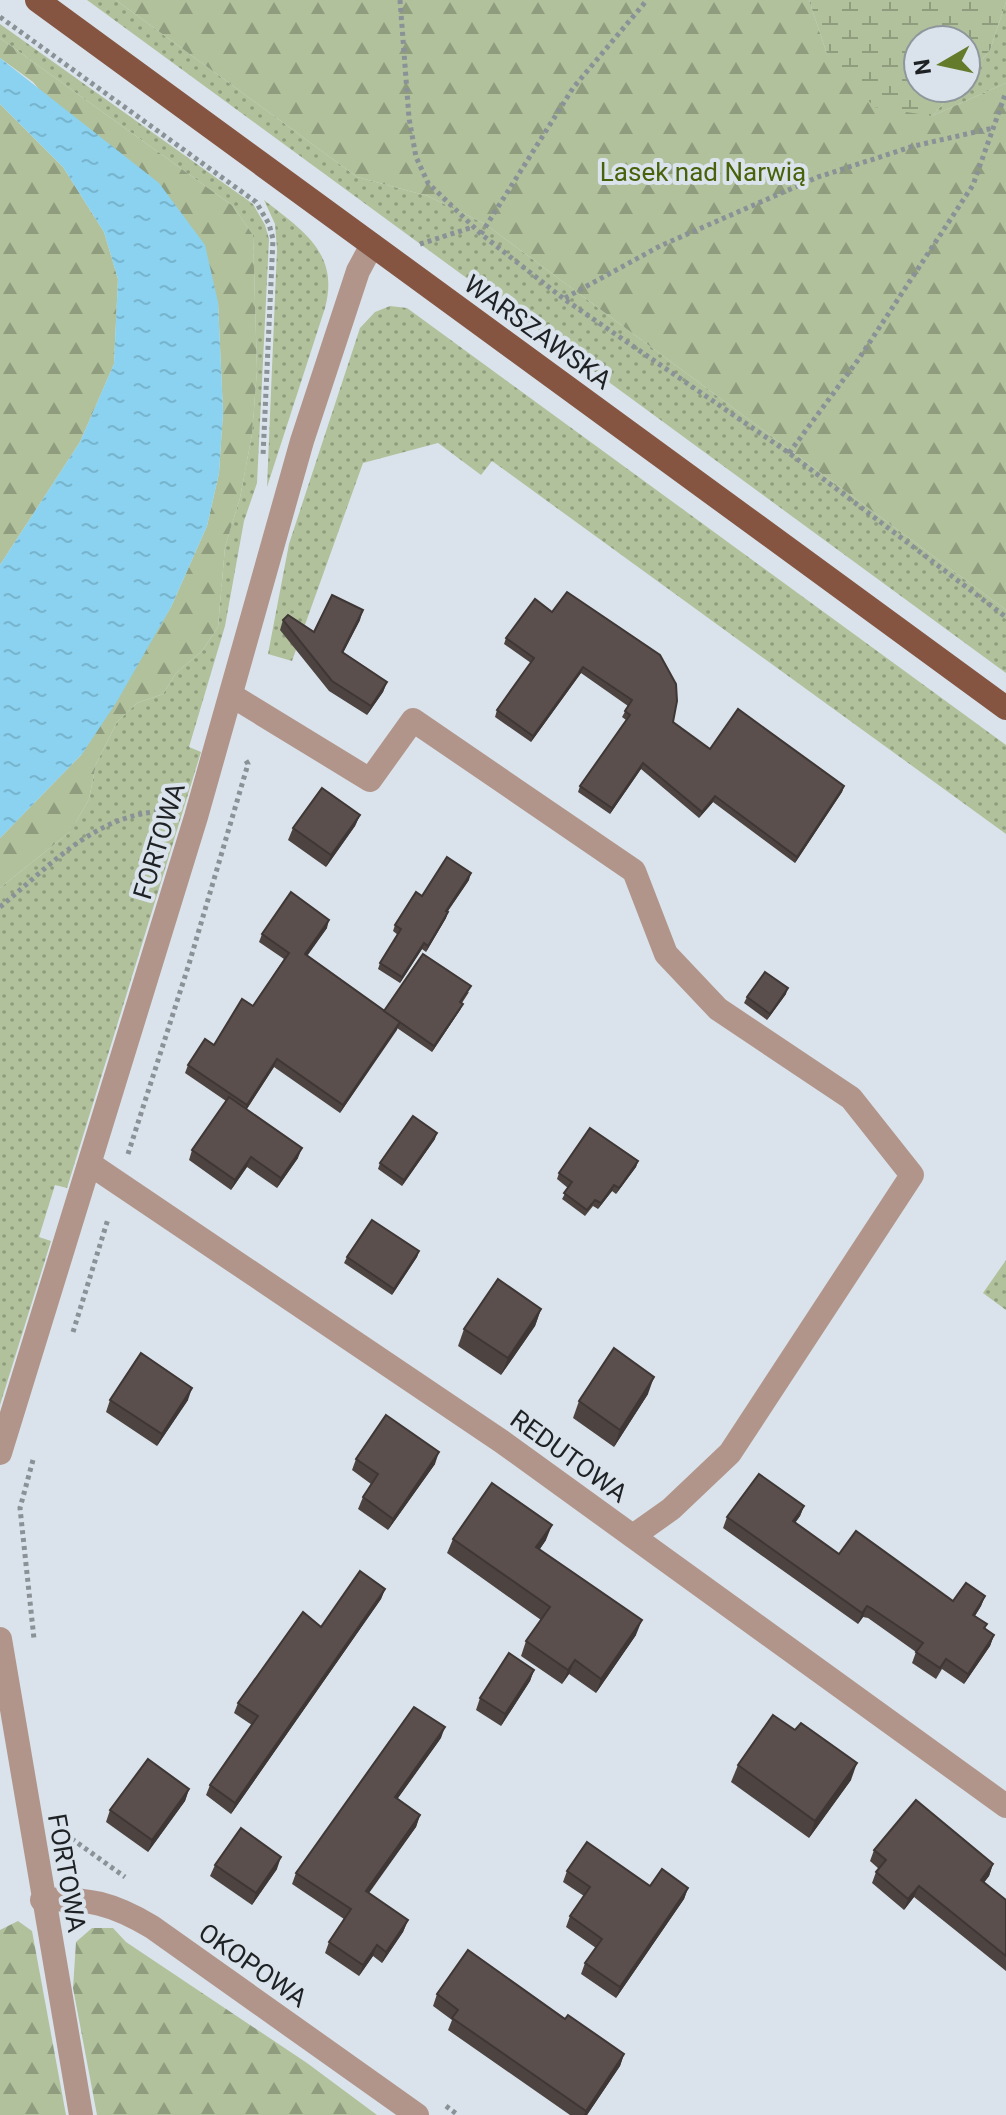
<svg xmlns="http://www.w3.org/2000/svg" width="1006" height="2115" font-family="Roboto,sans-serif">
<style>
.grass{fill:url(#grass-dots)}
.forest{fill:url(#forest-firs)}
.wetland{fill:url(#wetland-marsh)}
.water{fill:url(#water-ripples)}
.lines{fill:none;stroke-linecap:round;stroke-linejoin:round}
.path{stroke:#8a9197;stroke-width:5;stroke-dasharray:4 4;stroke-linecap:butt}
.minor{stroke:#b1958a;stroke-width:24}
.major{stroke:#855542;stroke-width:24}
.wall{fill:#4d4441}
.shaded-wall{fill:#3f3735}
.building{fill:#5a4f4c;stroke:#3f3735;stroke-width:2}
.labels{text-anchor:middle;stroke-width:8;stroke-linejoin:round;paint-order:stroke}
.park-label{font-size:26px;fill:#47620a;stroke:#dae3eb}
.street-label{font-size:26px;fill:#1f2225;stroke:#dae3eb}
</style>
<defs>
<pattern id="grass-dots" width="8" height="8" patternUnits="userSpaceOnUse" patternTransform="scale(2)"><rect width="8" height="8" fill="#b1c19b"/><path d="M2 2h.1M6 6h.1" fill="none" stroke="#8f9c7e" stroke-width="1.8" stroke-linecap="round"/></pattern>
<pattern id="forest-firs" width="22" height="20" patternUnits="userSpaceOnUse" patternTransform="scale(2)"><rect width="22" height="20" fill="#b1c19b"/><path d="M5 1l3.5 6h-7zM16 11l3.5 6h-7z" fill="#8f9c7e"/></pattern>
<pattern id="wetland-marsh" width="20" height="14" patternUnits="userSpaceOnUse" patternTransform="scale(2)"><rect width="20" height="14" fill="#b1c19b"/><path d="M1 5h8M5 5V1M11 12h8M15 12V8" fill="none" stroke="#8f9c7e"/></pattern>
<pattern id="water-ripples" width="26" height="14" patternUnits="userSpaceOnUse" patternTransform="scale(2)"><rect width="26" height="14" fill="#8ad2ef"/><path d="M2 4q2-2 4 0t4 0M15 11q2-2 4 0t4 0" fill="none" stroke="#77b4cd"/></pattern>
</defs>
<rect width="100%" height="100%" fill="#dae3eb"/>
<!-- grass -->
<g class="grass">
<polygon points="87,0 116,0 357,177 428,196 485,224 1006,610 1006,673"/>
<polygon points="1006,2 1006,83 932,116 957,88 966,88 966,78 990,50"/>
<polygon points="0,24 253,204 265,225 269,239 257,483 244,521 225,626 189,747 201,752 67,1188 55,1185 39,1237 51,1241 0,1405 0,888 71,831 89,799 96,764 117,722 137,703 163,694 176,673 202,651 218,627 225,547 240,498 252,434 257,370 253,235 233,206 0,38"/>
<path d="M264 200C302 230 340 253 325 308L267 487 277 249 275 224Z"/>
<polygon points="390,306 407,308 1006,745 1006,834 492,461 481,475 438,443 363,463 292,661 268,654 289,544 360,328 375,312"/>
<polygon points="1006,1260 1006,1310 983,1293"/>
</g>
<!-- forest -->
<g class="forest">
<polygon points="116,0 809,0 827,54 932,116 1006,83 1006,610 485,224 428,196 357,177"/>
<polygon points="0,38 233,206 253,235 257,370 252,434 240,498 225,547 218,627 202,651 176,673 163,694 137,703 117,722 96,764 89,799 71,831 0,888 0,838 82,754 171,607 207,526 219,473 223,412 218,302 33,82 0,58"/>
<polygon points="0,104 63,167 104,232 118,279 114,364 80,442 0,565"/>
<polygon points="18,1921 32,1931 66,2115 0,2115 0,1930"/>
<polygon points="92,1928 113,1928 126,1942 307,2063 377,2115 97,2115 73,1988 76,1942"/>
</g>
<!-- wetland -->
<polygon class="wetland" points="809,0 1006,0 1006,2 990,50 966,78 966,40 918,40 918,88 957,88 932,116 874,107 827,54"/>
<!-- water -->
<polygon class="water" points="0,58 159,183 205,245 218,302 223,412 219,473 207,526 171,607 116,703 82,754 0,838 0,565 80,442 114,364 118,279 104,232 63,167 0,104"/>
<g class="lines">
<!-- path -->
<g class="path">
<polyline points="400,0 409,118 416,157 428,183 481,234 564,299 789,453 1006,617"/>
<polyline points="0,17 256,202 269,224 273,239 263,456"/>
<polyline points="481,234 573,88 647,0"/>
<polyline points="420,244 473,227"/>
<polyline points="565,298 660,246 818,177 914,146 993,128"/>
<polyline points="789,453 858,360 973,185 1006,92"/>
<path d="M0 907C51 865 97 812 168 811"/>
<polyline points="128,1154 189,964 248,764 245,759"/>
<polyline points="73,1332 108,1219"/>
<polyline points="33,1460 20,1508 34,1639"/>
<polyline points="65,1834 125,1877"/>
<polyline points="446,2106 458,2115"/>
</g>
<!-- minor -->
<g class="minor">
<polyline points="231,695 370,780 413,720 634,871 666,954 718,1009 851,1098 912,1175 730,1453 671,1509 633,1536"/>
<polyline points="90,1164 501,1441 1006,1806"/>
<polyline points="0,1453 196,817 302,441 358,271 372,245"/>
<polyline points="0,1639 81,2115"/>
<path d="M42 1900C87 1897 114 1904 152 1927L417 2115"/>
</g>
<!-- major -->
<polyline class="major" points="37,0 1006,708"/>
</g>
<!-- wall -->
<g class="wall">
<polygon points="535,599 673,722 710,749 844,786 842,792 795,863 713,802 699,818 641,769 610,814 578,792 580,786 626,720 622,717 628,706 581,673 531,742 495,717 497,710 531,663 504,644 506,638"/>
<polygon points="283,620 314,632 360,620 343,652 387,682 383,692 367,715 329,691 280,630"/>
<polygon points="360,815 355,826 326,867 288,840 293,828"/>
<polygon points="469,880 447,912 446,918 426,952 422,949 400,983 378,969 380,963 398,935 393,931 395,925 422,896"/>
<polygon points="327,928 307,955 384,1011 469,992 462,1003 460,1010 432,1052 397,1028 340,1113 274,1067 247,1109 298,1158 277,1188 247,1167 231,1190 189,1160 192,1150 226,1101 185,1073 188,1065 214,1045 253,1006 284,959 259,942 262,934"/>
<polygon points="786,994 767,1020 744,1003 747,997"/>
<polygon points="435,1139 402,1186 378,1169 380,1163"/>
<polygon points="638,1161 636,1167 616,1194 612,1191 598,1209 593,1206 585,1216 562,1199 568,1188 557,1179 559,1173"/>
<polygon points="419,1251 417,1257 392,1295 344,1263 347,1257"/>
<polygon points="541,1309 535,1326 501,1375 458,1346 464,1329"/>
<polygon points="648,1394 614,1447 573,1418 579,1401"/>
<polygon points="110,1400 188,1400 157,1446 106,1412"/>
<polygon points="356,1459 435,1464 388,1530 358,1509 363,1497 371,1484 352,1470"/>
<polygon points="804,1506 800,1516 795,1523 839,1554 953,1601 985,1596 981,1606 975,1616 987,1624 985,1629 994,1635 990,1646 964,1684 942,1669 936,1679 912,1663 916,1652 868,1618 863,1617 858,1624 723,1528 727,1517"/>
<polygon points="453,1539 546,1540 540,1549 636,1635 596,1693 569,1674 562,1684 521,1656 526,1641 541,1620 447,1553"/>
<polygon points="385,1589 381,1599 231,1814 206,1795 210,1785 252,1725 234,1713 238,1703 321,1627"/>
<polygon points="534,1670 530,1681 501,1726 476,1710 480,1698"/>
<polygon points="441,1738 397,1799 420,1815 416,1827 368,1893 408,1920 403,1932 382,1963 373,1956 359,1976 325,1953 329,1942 344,1919 292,1884 296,1873"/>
<polygon points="738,1765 851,1780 809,1838 731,1782"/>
<polygon points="189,1789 185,1801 148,1852 106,1822 110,1810"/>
<polygon points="874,1850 993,1864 989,1876 984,1882 1006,1900 1006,1971 914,1897 904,1910 872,1883 876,1872 879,1869 870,1861"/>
<polygon points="215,1865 277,1869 252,1905 210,1876"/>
<polygon points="567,1871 650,1886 688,1888 684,1899 616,1998 581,1974 585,1963 596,1948 566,1927 570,1916 584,1896 563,1882"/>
<polygon points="437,1994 565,2019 624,2054 620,2066 587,2115 570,2115 448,2030 452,2020 433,2006"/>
</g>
<!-- shaded-wall -->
<g class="shaded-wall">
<polygon points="363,610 360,620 339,661 342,652"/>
<polygon points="583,667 581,673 531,742 533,736"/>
<polygon points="387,682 383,692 367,715 371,706"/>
<polygon points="643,763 641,769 610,814 612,808"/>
<polygon points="844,786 842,792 795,863 797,857"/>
<polygon points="715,796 713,802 699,818 702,812"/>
<polygon points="360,815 355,826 326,867 331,855"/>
<polygon points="471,873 469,880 444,917 446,911"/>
<polygon points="448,912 446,918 426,952 428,946"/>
<polygon points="329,920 327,928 303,962 305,954"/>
<polygon points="424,943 422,949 400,983 402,977"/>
<polygon points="788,988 786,994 767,1020 770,1014"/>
<polygon points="463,1004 460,1010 432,1052 434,1046"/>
<polygon points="400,1022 397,1030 340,1113 343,1105"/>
<polygon points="277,1059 274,1067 244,1113 247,1105"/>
<polygon points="437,1133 435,1139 402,1186 404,1180"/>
<polygon points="302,1148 298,1158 277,1188 281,1178"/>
<polygon points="251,1157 247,1167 231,1190 235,1180"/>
<polygon points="638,1161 636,1167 616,1194 619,1188"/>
<polygon points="614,1185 612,1191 598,1209 601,1203"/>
<polygon points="419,1251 417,1257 392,1295 394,1289"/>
<polygon points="541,1309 535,1326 501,1375 508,1358"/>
<polygon points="654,1377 648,1394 614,1447 620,1430"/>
<polygon points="192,1388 188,1400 157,1446 162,1434"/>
<polygon points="439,1452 435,1464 388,1530 393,1519"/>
<polygon points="804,1506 800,1516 789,1531 793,1521"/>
<polygon points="552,1525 546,1540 531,1561 536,1547"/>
<polygon points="385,1589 381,1599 231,1814 235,1803"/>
<polygon points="985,1596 981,1606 969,1625 973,1615"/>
<polygon points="867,1606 863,1617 858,1624 862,1613"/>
<polygon points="642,1620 636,1635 596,1693 601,1679"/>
<polygon points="994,1635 990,1646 964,1684 968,1674"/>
<polygon points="575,1660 569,1674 562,1684 568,1670"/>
<polygon points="534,1670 530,1681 501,1726 505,1714"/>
<polygon points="445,1727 441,1738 391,1808 395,1797"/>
<polygon points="857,1763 851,1780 809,1838 815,1821"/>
<polygon points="189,1789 185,1801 148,1852 152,1840"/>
<polygon points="420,1815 416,1827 362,1903 366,1891"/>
<polygon points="281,1857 277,1869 252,1905 256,1893"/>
<polygon points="993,1864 989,1876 977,1892 981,1880"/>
<polygon points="919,1886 914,1897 904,1910 908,1899"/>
<polygon points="688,1888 684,1899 616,1998 620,1987"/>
<polygon points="408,1920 403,1932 382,1963 386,1952"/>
<polygon points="377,1945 373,1956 359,1976 363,1965"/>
<polygon points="624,2054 620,2066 587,2115 584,2115 586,2111"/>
</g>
<!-- building -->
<g class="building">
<polygon points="567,592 660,655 676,684 677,701 673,722 710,749 738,709 844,786 797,857 715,796 702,812 643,763 612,808 580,786 630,715 625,711 632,700 583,667 533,736 497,710 534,658 506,638 535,599 552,612"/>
<polygon points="332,595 363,610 342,652 387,682 371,706 332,681 283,620 288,615 314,632"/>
<polygon points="322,788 360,815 331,855 293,828"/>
<polygon points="447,857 471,873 446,911 448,912 428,946 424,943 402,977 380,963 401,929 395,925 416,892 422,896"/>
<polygon points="291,892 329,920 305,954 400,1022 343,1105 277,1059 247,1105 188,1065 205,1039 214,1045 242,999 253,1006 289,953 262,934"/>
<polygon points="423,954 471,986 460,1002 463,1004 434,1046 384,1011"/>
<polygon points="765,972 788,988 770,1014 747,997"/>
<polygon points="229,1097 302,1148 281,1178 251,1157 235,1180 192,1150"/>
<polygon points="413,1116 437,1133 404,1180 380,1163"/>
<polygon points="590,1128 638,1161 619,1188 614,1185 601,1203 595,1200 587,1210 564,1193 572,1182 559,1173"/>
<polygon points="372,1220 419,1251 394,1289 347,1257"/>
<polygon points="498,1279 541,1309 508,1358 464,1329"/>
<polygon points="614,1348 654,1377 620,1430 579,1401"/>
<polygon points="141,1353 192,1388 162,1434 110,1400"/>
<polygon points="386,1415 439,1452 393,1519 363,1497 378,1474 356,1459"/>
<polygon points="759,1474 804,1506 793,1521 839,1554 856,1531 953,1601 966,1583 985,1596 973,1615 987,1624 984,1628 994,1635 968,1674 946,1659 940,1668 916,1652 923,1643 871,1608 867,1606 862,1613 727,1517"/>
<polygon points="492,1483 552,1525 536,1547 642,1620 601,1679 575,1660 568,1670 526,1641 550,1607 453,1539"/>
<polygon points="360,1571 385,1589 235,1803 210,1785 258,1716 238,1703 303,1612 321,1627"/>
<polygon points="509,1653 534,1670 505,1714 480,1698"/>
<polygon points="414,1707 445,1727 395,1797 420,1815 366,1891 408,1920 386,1952 377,1945 363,1965 329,1942 351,1909 296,1873"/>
<polygon points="773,1715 795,1730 801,1723 857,1763 815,1821 738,1765"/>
<polygon points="148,1759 189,1789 152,1840 110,1810"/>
<polygon points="916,1800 993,1864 981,1880 1006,1900 1006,1956 919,1886 908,1899 876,1872 886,1860 874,1850"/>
<polygon points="241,1828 281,1857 256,1893 215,1865"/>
<polygon points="587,1842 650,1886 662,1869 688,1888 620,1987 585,1963 602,1939 570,1916 590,1887 567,1871"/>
<polygon points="468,1950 565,2019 568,2015 624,2054 586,2111 452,2018 458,2010 437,1994"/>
</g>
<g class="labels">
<!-- park labels -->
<g class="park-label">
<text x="703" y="181">Lasek nad Narwią</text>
</g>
<!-- street labels -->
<g class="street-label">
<text transform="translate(538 332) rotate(36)" y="9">WARSZAWSKA</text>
<text transform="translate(159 841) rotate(-73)" y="9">FORTOWA</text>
<text transform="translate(569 1456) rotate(36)" y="9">REDUTOWA</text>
<text transform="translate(67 1873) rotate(80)" y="9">FORTOWA</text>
<text transform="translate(253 1965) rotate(35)" y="9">OKOPOWA</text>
</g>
</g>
<!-- north arrow -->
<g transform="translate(942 64) rotate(261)"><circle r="38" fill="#dae3eb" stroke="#8f969c" stroke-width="2"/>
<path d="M0-6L14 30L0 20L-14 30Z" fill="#657b2c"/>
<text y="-12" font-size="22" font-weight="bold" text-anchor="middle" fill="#1f2225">N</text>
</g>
</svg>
